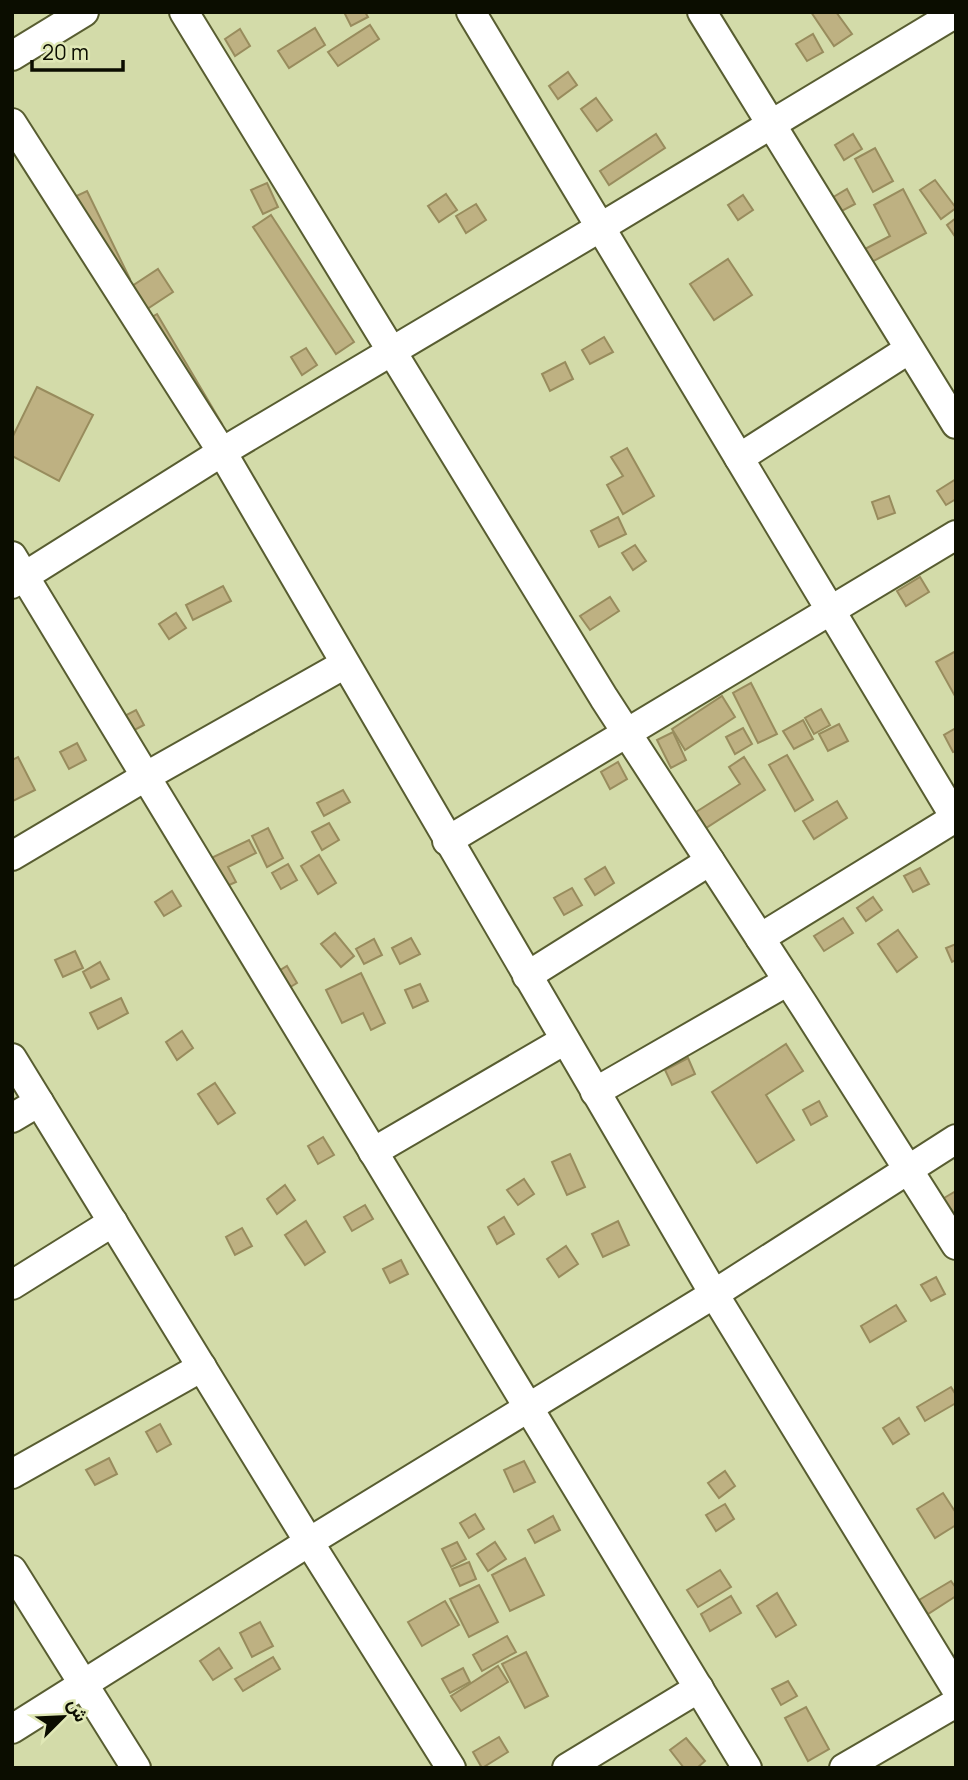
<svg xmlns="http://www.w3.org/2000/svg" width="968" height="1780" font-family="Manrope,Vazirmatn,sans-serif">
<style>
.building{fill:#beb182;stroke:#988c5d;stroke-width:2}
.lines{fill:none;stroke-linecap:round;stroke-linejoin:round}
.street-casing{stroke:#585d31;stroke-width:32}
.street{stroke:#fff;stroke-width:28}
</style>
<rect width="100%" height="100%" fill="#d3dba9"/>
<!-- building -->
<g class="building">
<polygon points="344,12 365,12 368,17 351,26"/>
<polygon points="811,12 836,12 852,34 834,46"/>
<polygon points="370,25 379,39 338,66 328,52"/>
<polygon points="315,28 325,45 289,68 278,51"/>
<polygon points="240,29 250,46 235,56 225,39"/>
<polygon points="813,34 823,52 807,61 796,44"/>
<polygon points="568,72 577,85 558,99 549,86"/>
<polygon points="596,98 612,120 597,131 581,109"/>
<polygon points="656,134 665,148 609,185 600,171"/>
<polygon points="853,134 862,149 844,160 835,145"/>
<polygon points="875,148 893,181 873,192 855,159"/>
<polygon points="935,180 956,208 941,219 920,190"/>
<polygon points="267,183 278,207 263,214 251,190"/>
<polygon points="847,189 855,204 838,213 830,199"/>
<polygon points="903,189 926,233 870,263 863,250 890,236 874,205"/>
<polygon points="87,191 130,279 111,288 68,200"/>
<polygon points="446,194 457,210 439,222 428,206"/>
<polygon points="743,195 753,210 738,220 728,205"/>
<polygon points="476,204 486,220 466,233 456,216"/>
<polygon points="271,215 354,342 336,354 253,227"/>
<polygon points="956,218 956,238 947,225"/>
<polygon points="728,259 752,295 714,320 690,284"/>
<polygon points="158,269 173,292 138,315 123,292"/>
<polygon points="157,314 222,424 205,434 140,324"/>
<polygon points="604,337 613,352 590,364 582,350"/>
<polygon points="306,348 317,365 302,375 291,357"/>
<polygon points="565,362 573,379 550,391 542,374"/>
<polygon points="37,387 93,415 59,481 12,456 12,438"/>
<polygon points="627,448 654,496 623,514 607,485 623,476 611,457"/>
<polygon points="956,479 956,499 946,505 937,491"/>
<polygon points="889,496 895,513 878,519 872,502"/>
<polygon points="618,517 626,534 599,547 591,531"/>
<polygon points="635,545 646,561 633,570 622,553"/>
<polygon points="920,577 929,592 906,606 897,591"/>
<polygon points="223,586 231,601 193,620 186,605"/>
<polygon points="610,597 619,611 590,630 580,616"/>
<polygon points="176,613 186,628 169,639 159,624"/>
<polygon points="956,651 956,698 936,662"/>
<polygon points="751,683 777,734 758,743 733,693"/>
<polygon points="722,696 735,717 685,750 672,729"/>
<polygon points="821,709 830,725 814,734 805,718"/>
<polygon points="136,710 144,725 121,737 113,722"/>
<polygon points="803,720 813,739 794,749 783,731"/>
<polygon points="839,724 848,741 828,751 819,734"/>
<polygon points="743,728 752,744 735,754 726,737"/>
<polygon points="956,728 956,751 953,752 944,735"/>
<polygon points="673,732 686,760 671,768 657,740"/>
<polygon points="77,743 86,760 69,769 60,752"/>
<polygon points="787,755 813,800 795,811 769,765"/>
<polygon points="18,757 35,790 13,801 12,760"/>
<polygon points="744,757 765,790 706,828 696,812 740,784 729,767"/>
<polygon points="618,762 627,779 610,789 601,772"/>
<polygon points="343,790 350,802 324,816 317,803"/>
<polygon points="837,801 847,818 814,839 803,821"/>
<polygon points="329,823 339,840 322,850 312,832"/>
<polygon points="268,828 283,858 267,867 252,836"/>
<polygon points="249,840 256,853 228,867 236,882 218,890 205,861"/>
<polygon points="319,855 336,883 318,894 301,866"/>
<polygon points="288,864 297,880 281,889 272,873"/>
<polygon points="605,867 614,883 595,895 585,879"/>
<polygon points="920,868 929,884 913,892 904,876"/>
<polygon points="572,888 582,905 564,915 554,898"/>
<polygon points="172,891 181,906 164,916 155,902"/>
<polygon points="873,897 882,910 866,921 857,908"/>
<polygon points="843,918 853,933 824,951 814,936"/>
<polygon points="898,930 917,957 897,972 878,944"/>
<polygon points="335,933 354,956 341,967 321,944"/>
<polygon points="411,938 420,954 400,964 392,948"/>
<polygon points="374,939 382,955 364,964 356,949"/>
<polygon points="956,944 956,960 952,962 946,948"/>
<polygon points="75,951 83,968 63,977 55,960"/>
<polygon points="100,962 109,979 91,988 83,972"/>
<polygon points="287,966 297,983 282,992 272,975"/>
<polygon points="361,973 385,1023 371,1030 363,1013 342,1023 326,990"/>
<polygon points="420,984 428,1001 413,1008 405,990"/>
<polygon points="121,998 128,1013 98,1029 90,1013"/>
<polygon points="182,1031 193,1048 177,1060 166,1042"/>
<polygon points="786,1044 803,1071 766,1095 794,1140 757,1163 712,1092"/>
<polygon points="688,1058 695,1074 672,1085 665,1070"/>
<polygon points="215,1083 235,1113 218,1124 198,1094"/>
<polygon points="819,1101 827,1116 811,1125 803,1110"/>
<polygon points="323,1137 334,1155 318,1164 308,1146"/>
<polygon points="570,1154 585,1187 567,1195 552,1162"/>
<polygon points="524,1179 534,1194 518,1205 507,1190"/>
<polygon points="285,1185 295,1200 277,1214 267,1199"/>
<polygon points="956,1191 956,1215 950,1218 939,1201"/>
<polygon points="365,1205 373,1219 352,1231 344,1217"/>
<polygon points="504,1217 514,1234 497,1244 488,1227"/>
<polygon points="306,1221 325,1252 305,1265 285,1235"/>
<polygon points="618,1221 629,1245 603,1257 592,1234"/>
<polygon points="242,1228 252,1246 235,1255 226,1237"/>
<polygon points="566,1246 578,1264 559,1277 547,1259"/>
<polygon points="401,1260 408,1274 390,1283 383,1269"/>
<polygon points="936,1277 945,1294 931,1301 921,1285"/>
<polygon points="896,1305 906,1321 870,1342 861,1326"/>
<polygon points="951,1387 956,1395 956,1403 925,1421 917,1407"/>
<polygon points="899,1418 909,1434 893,1444 883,1428"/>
<polygon points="160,1424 171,1444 157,1452 146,1432"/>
<polygon points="109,1458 117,1474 95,1485 86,1470"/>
<polygon points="524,1461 535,1482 514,1492 504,1470"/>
<polygon points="725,1471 735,1486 719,1498 708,1483"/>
<polygon points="943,1493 956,1513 956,1525 935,1538 917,1509"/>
<polygon points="725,1504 734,1519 716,1531 706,1515"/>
<polygon points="475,1514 484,1529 469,1538 460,1523"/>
<polygon points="553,1516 560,1530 535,1543 528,1530"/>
<polygon points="457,1542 466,1559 451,1567 442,1549"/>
<polygon points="495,1542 506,1559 488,1571 477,1554"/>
<polygon points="525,1558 544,1595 510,1611 492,1575"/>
<polygon points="469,1562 476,1579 460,1586 452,1569"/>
<polygon points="720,1570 731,1587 698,1607 687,1590"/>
<polygon points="951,1581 956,1588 956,1596 928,1614 919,1600"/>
<polygon points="479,1585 498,1622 469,1637 450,1599"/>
<polygon points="777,1593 796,1625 776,1637 757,1606"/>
<polygon points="731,1596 741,1613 710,1631 701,1614"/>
<polygon points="445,1601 459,1625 422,1646 408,1622"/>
<polygon points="260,1622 273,1646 252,1657 240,1633"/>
<polygon points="507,1636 516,1652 482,1671 473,1655"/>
<polygon points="219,1648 232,1668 213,1680 200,1661"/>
<polygon points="526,1652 548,1696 525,1708 502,1664"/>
<polygon points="273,1657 280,1669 243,1691 235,1679"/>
<polygon points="498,1666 508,1682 461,1711 451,1696"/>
<polygon points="463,1668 470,1682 450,1693 442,1679"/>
<polygon points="788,1681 797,1696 781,1705 772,1689"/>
<polygon points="806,1707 829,1749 808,1761 785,1718"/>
<polygon points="499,1737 508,1752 482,1768 473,1752"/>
<polygon points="686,1738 705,1761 697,1768 684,1768 670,1750"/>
</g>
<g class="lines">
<!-- street casing -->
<g class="street-casing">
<g id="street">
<polyline points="184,12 604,698 803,1004 956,1245"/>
<polyline points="471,12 956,819"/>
<polyline points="702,12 956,424"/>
<polyline points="12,56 84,12"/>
<polyline points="12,123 222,452 714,1294 956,1689"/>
<polyline points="739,458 908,350"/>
<polyline points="12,556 747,1768"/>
<polyline points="12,584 222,452 601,227 956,13"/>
<polyline points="447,841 956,535"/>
<polyline points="12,856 145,777 345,664"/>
<polyline points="760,938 955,818"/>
<polyline points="527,976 710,861"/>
<polyline points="12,1058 309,1542 451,1768"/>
<polyline points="595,1092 788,981"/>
<polyline points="12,1118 39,1102"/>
<polyline points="373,1152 565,1040"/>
<polyline points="12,1285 113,1222"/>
<polyline points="12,1474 202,1367"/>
<polyline points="12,1570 136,1768"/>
<polyline points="12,1729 309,1542 714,1294 956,1139"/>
<polyline points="567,1768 699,1688"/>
<polyline points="844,1768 956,1703"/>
</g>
</g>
<!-- street -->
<use href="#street" class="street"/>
</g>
<!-- border -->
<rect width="968" height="1780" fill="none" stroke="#0b0d00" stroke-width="28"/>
<!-- north arrow -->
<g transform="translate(63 1717) rotate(66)" stroke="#e0e8b6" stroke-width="5" paint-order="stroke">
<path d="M0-5L12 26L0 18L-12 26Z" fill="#0b0d00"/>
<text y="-10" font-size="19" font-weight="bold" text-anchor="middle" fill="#0b0d00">ش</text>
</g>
<!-- scale -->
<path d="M32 60v10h91v-10" fill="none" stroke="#0b0d00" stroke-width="3.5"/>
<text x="42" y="60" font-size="21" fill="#0b0d00" stroke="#e0e8b6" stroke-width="5" paint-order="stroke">20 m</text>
</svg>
